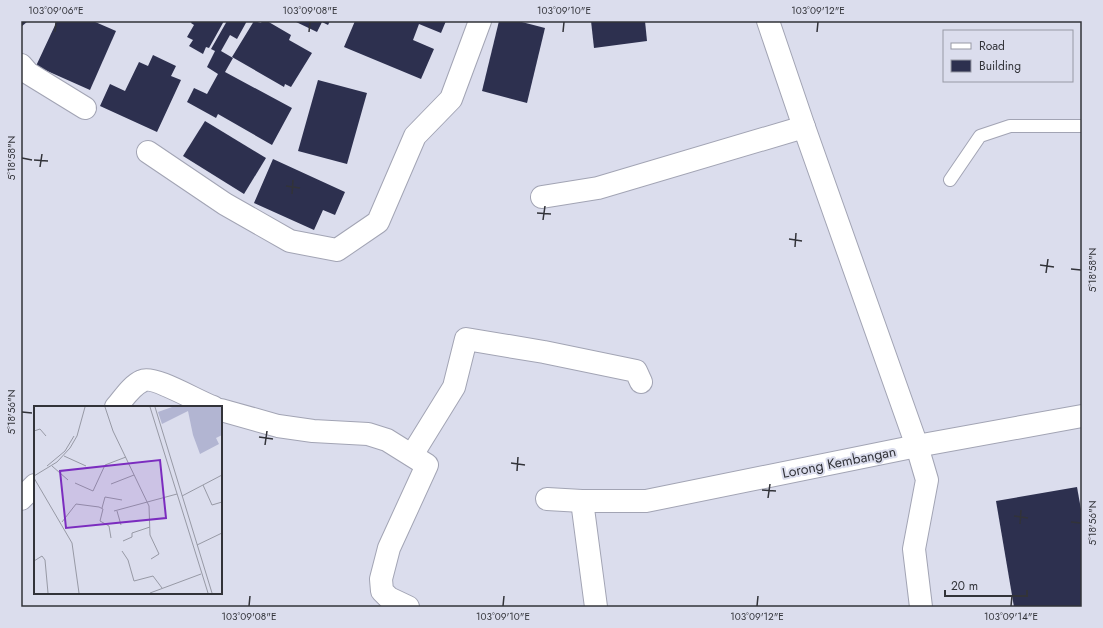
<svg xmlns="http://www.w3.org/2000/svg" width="1103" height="628" font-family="Jost,sans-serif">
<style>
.building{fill:#2d304f}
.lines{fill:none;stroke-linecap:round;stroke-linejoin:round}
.lane-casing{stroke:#a2a4b4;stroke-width:14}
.street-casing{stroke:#a2a4b4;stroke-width:24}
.lane{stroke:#fff;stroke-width:12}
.street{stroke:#fff;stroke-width:22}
.ticks{fill:none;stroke:#323339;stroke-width:1.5}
.labels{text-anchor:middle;stroke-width:4;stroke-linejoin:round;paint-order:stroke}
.street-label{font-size:14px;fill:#323339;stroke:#dbdded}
.inset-road{fill:none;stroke:#9799a5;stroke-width:1}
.view{fill:#7b2cbf;fill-opacity:0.15;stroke:#7b2cbf;stroke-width:2}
.inset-edge{fill:none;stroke:#323339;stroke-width:2}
.neatline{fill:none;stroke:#323339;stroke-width:1.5}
.ticks-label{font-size:10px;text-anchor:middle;fill:#323339}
</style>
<rect width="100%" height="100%" fill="#dbdded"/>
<!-- building -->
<g class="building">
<polygon points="21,21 28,21 21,27"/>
<polygon points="57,21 93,21 116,31 90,90 36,66"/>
<polygon points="192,21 224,21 209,48 206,47 203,54 189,46 193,40 187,37 194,25 191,23"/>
<polygon points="227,21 247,21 237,39 230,35 221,51 233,58 225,72 292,108 272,145 218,114 216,118 187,102 194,88 207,94 218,74 207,67 215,51 211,49"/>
<polygon points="254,21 261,23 262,21 267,21 291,35 289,40 312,53 291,87 285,84 284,87 232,57"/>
<polygon points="294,21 330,21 328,25 322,22 317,32"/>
<polygon points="355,21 446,21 441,33 419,24 413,40 434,49 421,79 344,47"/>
<polygon points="499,21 518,21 545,28 527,103 482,91"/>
<polygon points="591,21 645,21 647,41 594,48"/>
<polygon points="153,55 176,66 171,76 181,80 157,132 100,106 110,84 125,91 139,62 148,66"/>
<polygon points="318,80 367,93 347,164 298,151"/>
<polygon points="205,121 266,158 244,194 183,156"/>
<polygon points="273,159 345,192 335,215 323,210 314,230 254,203"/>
<polygon points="1077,487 1082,515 1082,607 1014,607 996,501"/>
</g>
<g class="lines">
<!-- lane casing -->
<g class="lane-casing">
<polyline id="lane" points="950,180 980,136 1010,126 1082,126"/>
</g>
<!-- street casing -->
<g class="street-casing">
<g id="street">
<polyline points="768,21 804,127 917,446 927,480 914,549 921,607"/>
<polyline points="21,65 28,73 85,108"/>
<polyline points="148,152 225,204 290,241 337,250 378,222 415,136 451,99 480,21"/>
<polyline points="542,197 598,188 804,127"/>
<path d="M116 407C124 398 131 386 142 381 154 375 198 402 213 407"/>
<polyline points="221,410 278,426 313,431 368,434 387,440 427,465 389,548 381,579 382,591 389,598 408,607"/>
<polyline points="412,455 454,387 466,339 544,352 636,371 641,382"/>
<polyline points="21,499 35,485"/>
<polyline points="547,499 582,501 646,501 917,446 1082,416"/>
<polyline points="582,501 596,607"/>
</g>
</g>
<!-- lane -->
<use href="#lane" class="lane"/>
<!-- street -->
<use href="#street" class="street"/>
</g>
<!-- ticks -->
<path class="ticks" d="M55 32 56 22M309 32 310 22M563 32 564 22M817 32 818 22M22 158 32 160M34 160 48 161M40 167 42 154M286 186 300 188M292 194 293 180M537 213 551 214M543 220 545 206M789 239 802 241M795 247 796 233M1040 265 1054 267M1071 269 1081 270M1046 273 1048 259M22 412 32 413M259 437 273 439M265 445 267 431M511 463 525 465M517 471 518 457M762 490 776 491M768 498 770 484M1014 516 1028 518M1071 522 1081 523M1020 524 1021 510M249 606 250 596M503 606 504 596M757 606 758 596M1011 606 1012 596"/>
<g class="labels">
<!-- street labels -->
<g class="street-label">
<text transform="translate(839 462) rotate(-11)" y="5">Lorong Kembangan</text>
</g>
</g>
<!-- overview -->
<g transform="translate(34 406)">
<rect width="188" height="188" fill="#dbdded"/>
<path d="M138 1H188V29L182 32 185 38 166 48 159 29 154 5 128 18 124 6Z" fill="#b2b5d2"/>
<path class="inset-road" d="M71 1 79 25 115 100 116 129 125 148 117 153M116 1 174 187M121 1 178 187M0 25 6 23 12 30M30 50 52 60M13 60 31 45 40 30M18 60 34 74M0 70 23 56 36 42 43 30 51 1M0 72 38 137 45 187M41 77 59 85 71 59 92 51M77 78 100 69M169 79 178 99 188 96M148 90 188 69M68 102 71 91 88 94M80 105 143 88M83 105 87 119M28 116 42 98 65 101 69 103 66 115 75 120 77 132M89 135 98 131V127L116 121M163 139 188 127M88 145 94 154 100 175 119 170 128 182M0 155 8 150 11 154 14 187M116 187 167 168"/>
<path class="view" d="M126 54 132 112 32 122 26 65Z"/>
<rect width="188" height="188" class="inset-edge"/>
</g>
<!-- border -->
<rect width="1103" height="628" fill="none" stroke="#dbdded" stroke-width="44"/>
<!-- legend -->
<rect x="943" y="30" width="130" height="52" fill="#dbdded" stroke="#9799a5"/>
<rect x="951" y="43" width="20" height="6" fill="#ffffff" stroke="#9799a5"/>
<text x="979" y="50" font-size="12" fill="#323339">Road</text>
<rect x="951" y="60" width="20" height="12" fill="#2d304f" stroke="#9799a5"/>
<text x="979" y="70" font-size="12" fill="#323339">Building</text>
<!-- scale -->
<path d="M945 590v6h82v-6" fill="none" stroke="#323339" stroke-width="2"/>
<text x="951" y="590" font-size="12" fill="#323339" stroke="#dbdded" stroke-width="3" paint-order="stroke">20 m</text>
<rect x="22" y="22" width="1059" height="584" class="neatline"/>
<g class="ticks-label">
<text x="56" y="14">103°09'06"E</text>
<text x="310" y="14">103°09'08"E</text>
<text x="564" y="14">103°09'10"E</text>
<text x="818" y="14">103°09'12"E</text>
<text transform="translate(11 158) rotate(-90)" y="4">5°18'58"N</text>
<text transform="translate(1092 270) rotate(-90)" y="4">5°18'58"N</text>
<text transform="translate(11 412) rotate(-90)" y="4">5°18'56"N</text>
<text transform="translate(1092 523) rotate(-90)" y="4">5°18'56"N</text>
<text x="249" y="620">103°09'08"E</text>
<text x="503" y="620">103°09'10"E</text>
<text x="757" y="620">103°09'12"E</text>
<text x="1011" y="620">103°09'14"E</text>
</g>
</svg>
